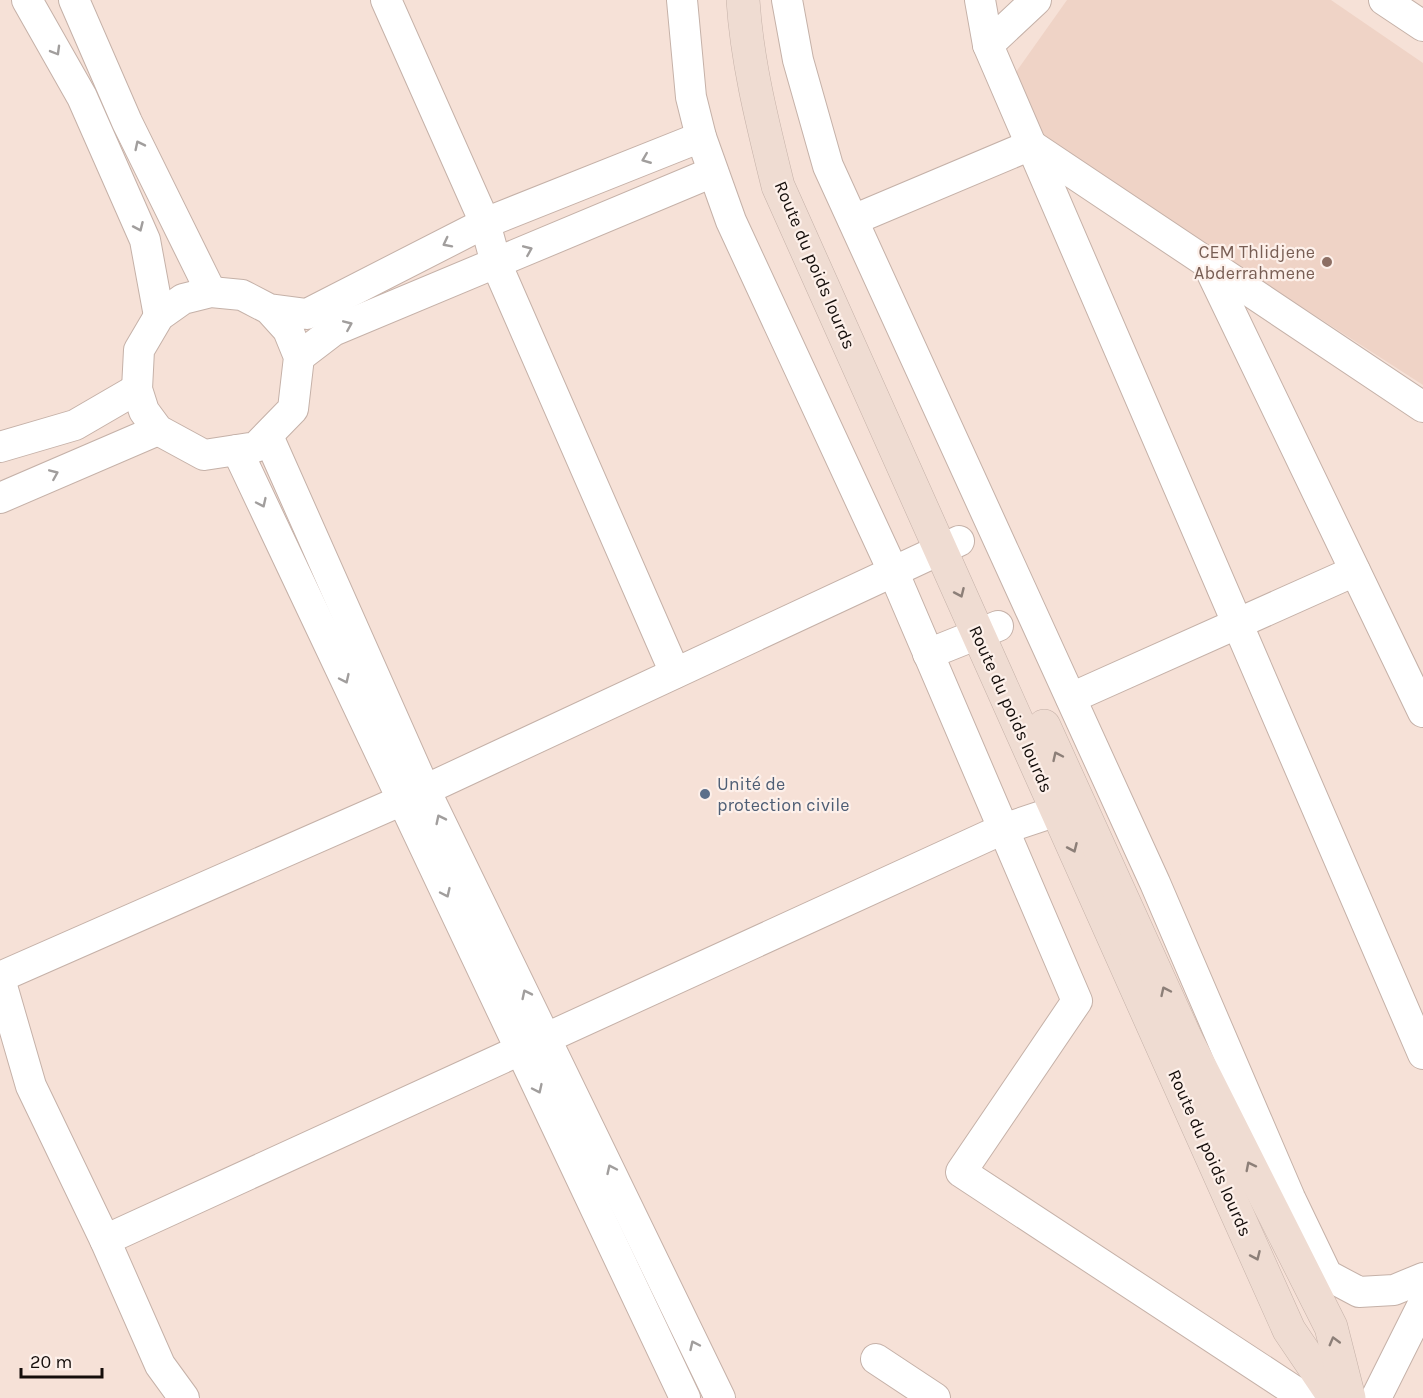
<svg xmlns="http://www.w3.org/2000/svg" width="1423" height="1398" font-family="Karla,sans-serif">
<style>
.built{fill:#efd3c6}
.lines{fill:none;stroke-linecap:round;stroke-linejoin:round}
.street-casing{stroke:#c5b1a8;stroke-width:32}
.secondary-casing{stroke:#c5b1a8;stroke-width:34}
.street{stroke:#fff;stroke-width:30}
.secondary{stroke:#efdcd2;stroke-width:33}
.oneway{stroke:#a19e9d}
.oneway2{stroke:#8c7f78}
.education-dot{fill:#8d6e63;stroke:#fdf0ea;stroke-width:2}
.service-dot{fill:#5c6f8a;stroke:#fdf0ea;stroke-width:2}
.labels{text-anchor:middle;stroke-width:4.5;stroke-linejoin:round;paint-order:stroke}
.education-label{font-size:18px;fill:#785e54;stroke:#fdf0ea;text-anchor:end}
.street-label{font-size:18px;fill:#140d0a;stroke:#fdf0ea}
.service-label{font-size:18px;fill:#4e5e75;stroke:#fdf0ea;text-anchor:start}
</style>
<rect width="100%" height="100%" fill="#f6e1d7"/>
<!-- built -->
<polygon class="built" points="1067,0 1331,0 1423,63 1423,385 1041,139 1016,72"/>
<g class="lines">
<!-- street casing -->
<g class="street-casing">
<g id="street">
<polyline points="27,0 82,97 145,240 159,316"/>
<polyline points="74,0 127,122 211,292"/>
<polyline points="386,0 485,223 496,263 675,673"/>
<polyline points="682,0 691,97 701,137 731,221 893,571 1077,1001 961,1172 1305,1398"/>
<polyline points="787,0 798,60 828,166 1155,883 1290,1198 1327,1275 1359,1292 1394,1290 1423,1278"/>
<polyline points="980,0 988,45 1423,1054"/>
<polyline points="1384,0 1423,26"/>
<polyline points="988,45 1036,0"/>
<polyline points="853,220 1031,145 1423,407"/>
<polyline points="1207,263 1423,712"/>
<polyline points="269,309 288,330 299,357 293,409 256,447 204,455 158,430 144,411 137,389 139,350 159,316 183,299 211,292 242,295 269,309 307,314 485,223 701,137"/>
<polyline points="299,357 333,331 713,172"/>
<polyline points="268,436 425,790 720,1398"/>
<polyline points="0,447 75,425 137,389"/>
<polyline points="237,450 685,1398"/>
<polyline points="0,498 158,430"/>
<polyline points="928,654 998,626"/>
<polyline points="1071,698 1355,571"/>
<polyline points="0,977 414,795 959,541"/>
<polyline points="0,979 31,1086 105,1240 160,1365 184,1398"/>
<polyline points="105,1240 1003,829 1057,811 1076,798"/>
<polyline points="876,1359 935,1398"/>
<polyline points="1376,1398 1423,1304"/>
</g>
</g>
<!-- secondary casing -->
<g class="secondary-casing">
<g id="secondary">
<path d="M743 0C747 63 763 125 778 186L1289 1330 1335 1398"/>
<polyline points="1044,726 1187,1041 1331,1327 1349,1398"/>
</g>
</g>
<!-- street -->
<use href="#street" class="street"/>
<!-- secondary -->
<use href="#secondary" class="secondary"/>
</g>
<!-- one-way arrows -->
<defs><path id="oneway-chevron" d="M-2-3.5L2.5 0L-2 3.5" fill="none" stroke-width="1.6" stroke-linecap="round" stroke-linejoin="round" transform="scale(1.5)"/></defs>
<g class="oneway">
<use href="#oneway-chevron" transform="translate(56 51) rotate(60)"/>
<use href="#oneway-chevron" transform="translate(139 145) rotate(-116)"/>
<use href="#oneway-chevron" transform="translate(646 159) rotate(158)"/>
<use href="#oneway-chevron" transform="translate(139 227) rotate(66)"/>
<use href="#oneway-chevron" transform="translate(447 243) rotate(153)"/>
<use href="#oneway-chevron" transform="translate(528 250) rotate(-23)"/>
<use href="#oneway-chevron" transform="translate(348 325) rotate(-23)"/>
<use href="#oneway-chevron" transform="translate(54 474) rotate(-23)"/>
<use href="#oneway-chevron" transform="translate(262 503) rotate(65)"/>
<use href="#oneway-chevron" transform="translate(345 679) rotate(65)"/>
<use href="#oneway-chevron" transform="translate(440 819) rotate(-116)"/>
<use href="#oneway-chevron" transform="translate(446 893) rotate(65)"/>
<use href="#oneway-chevron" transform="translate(526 994) rotate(-116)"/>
<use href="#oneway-chevron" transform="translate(538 1089) rotate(65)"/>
<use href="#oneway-chevron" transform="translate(611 1169) rotate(-115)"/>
<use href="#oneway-chevron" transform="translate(694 1345) rotate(-115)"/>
</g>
<g class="oneway2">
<use href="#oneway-chevron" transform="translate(960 593) rotate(66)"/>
<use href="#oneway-chevron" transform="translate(1057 756) rotate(-115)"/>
<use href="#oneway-chevron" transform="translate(1073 848) rotate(66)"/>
<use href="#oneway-chevron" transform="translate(1165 991) rotate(-115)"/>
<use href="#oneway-chevron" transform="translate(1250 1166) rotate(-117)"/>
<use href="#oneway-chevron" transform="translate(1256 1256) rotate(66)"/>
<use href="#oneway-chevron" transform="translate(1334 1341) rotate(-105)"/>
</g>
<!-- markers -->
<circle class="education-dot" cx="1327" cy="262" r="6"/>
<circle class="service-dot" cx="705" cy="794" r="6"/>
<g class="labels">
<!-- education labels -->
<g class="education-label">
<text x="1315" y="258">CEM Thlidjene<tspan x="1315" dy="21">Abderrahmene</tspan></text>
</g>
<!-- street labels -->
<g class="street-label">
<text transform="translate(815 265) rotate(67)" y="6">Route du poids lourds</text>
<text transform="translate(1011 709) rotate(66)" y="6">Route du poids lourds</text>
<text transform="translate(1210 1153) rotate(66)" y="6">Route du poids lourds</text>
</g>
<!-- service labels -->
<g class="service-label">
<text x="717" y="790">Unité de<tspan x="717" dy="21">protection civile</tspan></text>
</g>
</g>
<!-- scale -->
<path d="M21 1368v9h81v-9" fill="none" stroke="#140d0a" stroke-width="3"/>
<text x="30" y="1368" font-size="18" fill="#140d0a" stroke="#fdf0ea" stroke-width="4.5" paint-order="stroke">20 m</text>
</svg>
